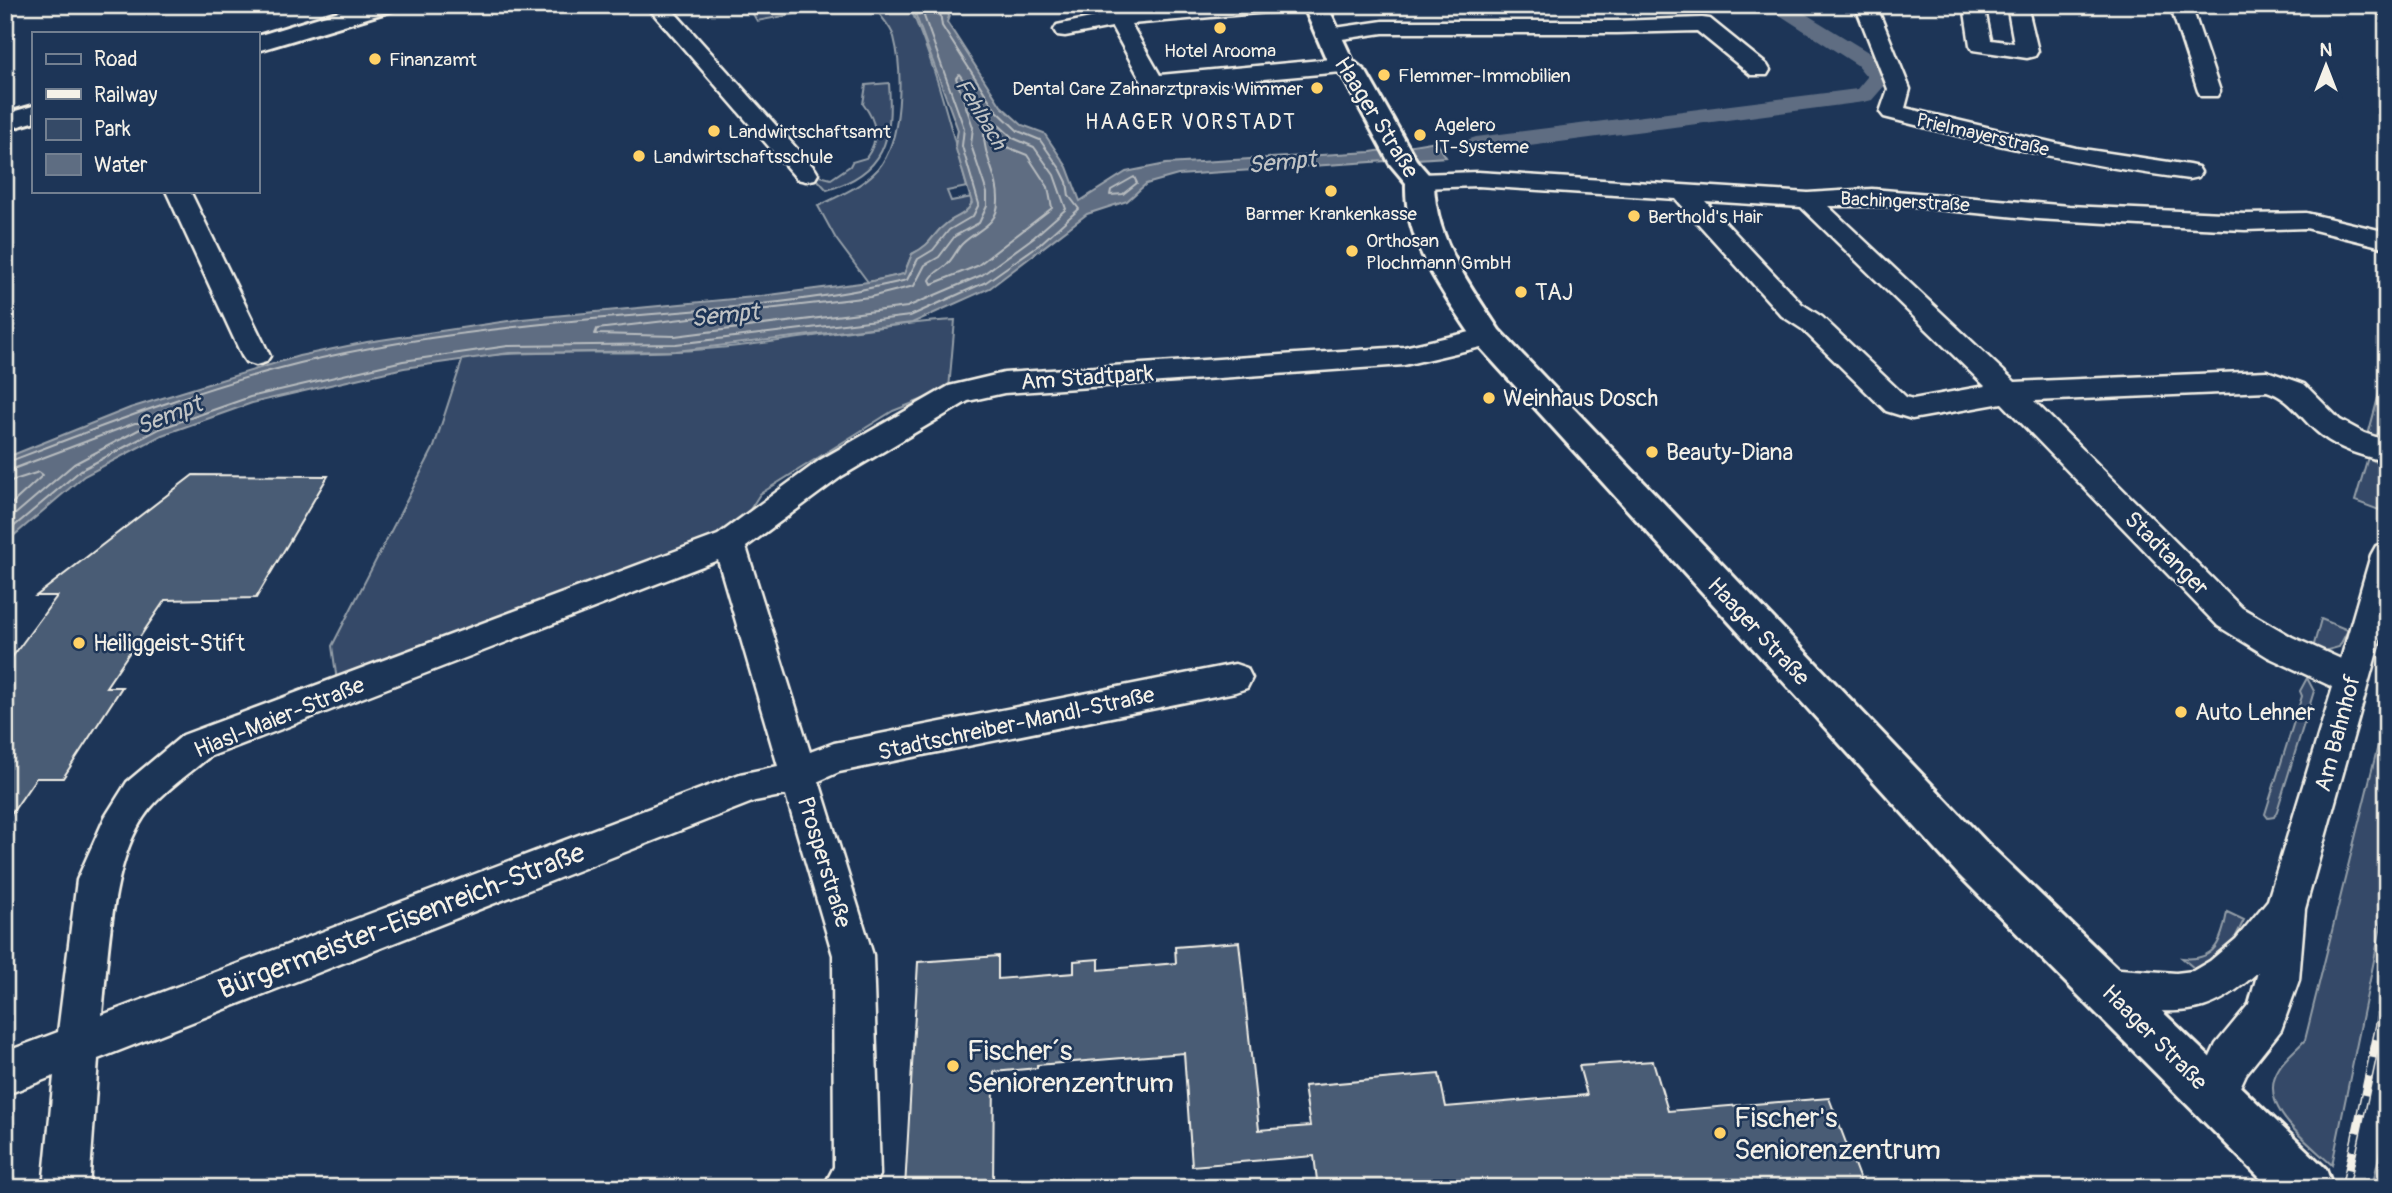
<svg xmlns="http://www.w3.org/2000/svg" width="2392" height="1193" font-family="Pangolin,sans-serif">
<style>
.green{fill:#354a67;stroke:#949ea8;stroke-width:2}
.water{fill:#5e6d82;stroke:#9aa2ab;stroke-width:2}
.lines{fill:none;stroke-linecap:round;stroke-linejoin:round}
.shore{stroke:#b8bcbf;stroke-width:2}
.canal{fill:#5e6d82;fill-rule:evenodd}
.building{fill:#485b74;stroke:#f4f1e8;stroke-width:2}
.street-casing{stroke:#f4f1e8;stroke-width:5}
.secondary-casing{stroke:#f4f1e8;stroke-width:6}
.street{fill:#1d3557;fill-rule:evenodd}
.secondary{fill:#1d3557;fill-rule:evenodd}
.rail-casing{stroke:#f4f1e8;stroke-width:9}
.rail{stroke:#1d3557;stroke-width:6;stroke-dasharray:19;stroke-linecap:butt}
.poi-dot{fill:#ffd166;stroke:#1d3557;stroke-width:2.5}
.labels{text-anchor:middle;stroke-width:5;stroke-linejoin:round;paint-order:stroke}
.far-poi-label{font-size:19px;fill:#f4f1e8;stroke:#1d3557;text-anchor:start}
.far-street-label{font-size:19px;fill:#f4f1e8;stroke:#1d3557}
.far-water-label{font-size:21px;font-style:italic;fill:#c0c3c4;stroke:#1d3557}
.far-quarter-label{font-size:21px;letter-spacing:2px;fill:#f4f1e8;stroke:#1d3557}
.street-label{font-size:23px;fill:#f4f1e8;stroke:#1d3557}
.poi-label{font-size:23px;fill:#f4f1e8;stroke:#1d3557;text-anchor:start}
.water-label{font-size:24px;font-style:italic;fill:#c0c3c4;stroke:#1d3557}
.near-street-label{font-size:28px;fill:#f4f1e8;stroke:#1d3557}
.near-poi-label{font-size:28px;fill:#f4f1e8;stroke:#1d3557;text-anchor:start}
</style>
<rect width="100%" height="100%" fill="#1d3557"/>
<filter id="ink" filterUnits="userSpaceOnUse"><feTurbulence type="fractalNoise" baseFrequency=".0143" numOctaves="2"/><feDisplacementMap in="SourceGraphic" scale="14" xChannelSelector="R" yChannelSelector="G"/><feConvolveMatrix kernelMatrix="1 2 1 2 8 2 1 2 1" color-interpolation-filters="sRGB"/></filter>
<g filter="url(#ink)">
<!-- green -->
<g class="green">
<polygon points="748,5 844,5 757,21"/>
<path d="M873 5H909C935 63 950 125 967 187L947 191 951 201 972 197C972 215 957 215 946 224 931 235 934 243 912 254L904 274 868 282 836 239 818 206C839 196 863 186 878 169 903 139 903 72 894 37 891 26 879 15 873 5Z"/>
<path d="M889 83C893 140 885 173 827 190L816 178 820 176 831 179 850 166 852 162 866 158C880 139 877 122 863 104L866 85Z"/>
<path d="M955 320 949 389 893 411 760 494 733 536 338 688 332 646 434 447 463 358C534 349 604 355 675 351 769 347 861 325 955 320Z"/>
<polygon points="2387,364 2381,433 2374,436 2368,435"/>
<path d="M2368 457C2392 470 2384 487 2379 510L2355 501Z"/>
<polygon points="2321,619 2348,630 2339,647 2324,651 2313,648"/>
<polygon points="2307,678 2314,691 2277,811 2274,817 2268,818 2265,814 2302,696 2300,691"/>
<path d="M2387 709V897L2332 1165C2308 1142 2255 1106 2279 1068 2285 1058 2297 1049 2305 1040Z"/>
<path d="M2227 912 2244 920 2235 938 2207 967 2194 968 2182 958C2215 962 2222 941 2227 912Z"/>
<polygon points="2387,1120 2387,1188 2372,1188"/>
</g>
<!-- water -->
<path class="water" d="M912 5H945L949 16 947 22 1001 106 1022 125 1044 133 1067 167 1080 201 1126 172 1166 164 1371 152 1436 141 1446 157 1178 175 1146 184 1127 201 1087 214 990 288 912 323 676 351 509 353 404 368 252 403 162 435 84 476 5 543V458L130 408 299 356 367 342 522 319 754 297 868 282 904 274 912 254C934 243 931 235 946 224 956 216 966 215 972 203L955 146 958 130Z"/>
<g class="lines">
<!-- shore -->
<g class="shore">
<polygon points="959,74 990,117 1013,138 1034,147 1054,175 1066,209 1034,237 982,275 907,307 675,336 595,334 597,329 870,297 914,286 925,265 939,257 955,236 979,223 987,206 987,193 971,145 973,127 956,78"/>
<path d="M988 130 1007 147 1027 155 1048 187 1052 208 977 266 932 284 930 280C934 272 939 271 945 266 953 260 956 250 962 244 977 229 998 226 998 201 999 177 983 157 984 132Z"/>
<polygon points="1134,177 1137,183 1123,194 1110,195 1111,190"/>
<path d="M5 463C102 426 199 388 300 363 373 345 450 334 524 326 651 311 782 310 907 280L918 259 933 250 949 230 973 216 979 204 962 146 964 128 920 5"/>
<polyline points="5,472 135,423 144,423 142,428 74,464 5,523"/>
<polyline points="5,483 39,472 43,475 5,510"/>
<polyline points="5,534 81,470 159,429 250,397 403,361 508,346 676,344 910,316 986,282 1040,244 1079,209 1069,196 1067,182 1061,170 1040,140 1018,131 995,109 942,26 939,5"/>
</g>
<!-- canal -->
<polygon class="canal" points="1764,5 1791,5 1873,55 1892,77 1872,100 1864,102 1476,153 1467,150 1463,145 1467,140 1476,137 1857,89 1867,77 1857,65"/>
</g>
<!-- building -->
<g class="building">
<polygon points="193,475 328,476 256,598 165,600 106,687 122,687 63,778 36,778 5,823 5,667 57,596 36,596"/>
<polygon points="1239,942 1259,1130 1310,1126 1304,1086 1439,1074 1446,1107 1587,1095 1579,1066 1653,1061 1668,1111 1829,1098 1863,1188 1318,1188 1314,1156 1192,1166 1184,1053 1037,1065 1037,1068 994,1072 993,1186 905,1188 918,962 998,956 998,979 1074,973 1074,961 1099,959 1099,970 1176,963 1175,947"/>
</g>
<g class="lines">
<!-- street casing -->
<g class="street-casing">
<g id="street">
<polygon points="646,5 668,5 815,169 818,174 815,179 806,181 797,179"/>
<polygon points="1100,5 1121,5 1125,12 1205,5 1291,5 1288,9 1281,11 1131,24 1160,75 1342,58 1350,60 1353,65 1350,70 1342,72 1153,89 1145,87 1142,82 1112,27 1065,36 1057,35 1054,30 1057,25 1105,15"/>
<path d="M1855 5H1876L1910 89 1905 108 2076 148 2189 165 2198 167 2201 172 2198 177 2189 179C2085 166 1985 143 1884 117L1880 112 1888 89Z"/>
<polygon points="1964,5 1984,5 1991,40 2014,43 2007,5 2027,5 2038,51 2035,56 2027,58 1973,50 1970,45"/>
<polygon points="2170,5 2191,5 2220,91 2217,96 2201,96 2198,91"/>
<polygon points="2363,5 2387,5 2387,15 2366,9"/>
<polygon points="1702,18 1710,19 1767,65 1770,70 1767,75 1751,75 1697,31 1616,33 1383,33 1328,41 1320,40 1317,35 1320,30 1328,29 1383,21 1616,21"/>
<path d="M1478 172 1808 193 1872 189 2069 206 2245 214 2306 213 2387 232V248L2306 228 2245 230 2157 226 2037 219 1905 206H1828L2015 382 2267 371 2304 384 2340 420 2364 433 2387 441V462C2364 456 2340 450 2321 435 2301 420 2292 399 2267 391L2034 401 2242 608 2292 637 2341 659 2371 555 2376 546 2387 543V616L2305 909 2299 980 2281 1030 2246 1074 2229 1111 2214 1118 2199 1111 2192 1096 2216 1044 2249 1004 2258 972C2216 1010 2195 1014 2139 1010 2122 1009 2107 1008 2091 1002L2085 988 2091 974 2106 968 2176 973 2193 971 2210 961 2236 939 2268 900 2333 687 2268 657 2218 626 2002 403 1912 419 1886 411 1802 329 1782 316 1676 199 1478 186 1420 188 1411 186 1408 181 1411 176 1420 174ZM1705 201 1801 207 1985 386 1913 399 1906 397 1822 317 1802 304Z"/>
<polygon points="166,191 190,191 270,356 266,362 256,365 246,362 242,356"/>
<path d="M1488 328 1498 331 1502 337 1498 343 1404 365 1004 393 968 401 842 476 746 547 810 752 834 743 1235 664 1247 668 1252 678 1247 688 1235 692 839 772 819 781 873 955 880 1175 874 1188H823L834 1167 833 955 786 795 755 801 98 1059 89 1188H43L54 1076 5 1095V1052L58 1032 77 880 105 817 127 782 183 735 718 535 820 460 949 386 1004 373 1404 347ZM718 560 778 766 740 774 102 1015C109 954 110 849 155 803 171 786 191 772 209 757Z"/>
</g>
</g>
<!-- secondary casing -->
<g class="secondary-casing">
<g id="secondary">
<polygon points="359,5 397,5 394,10 257,51 257,36"/>
<path d="M1303 5H1327L1353 61 1366 72 1416 160 1434 181C1434 238 1469 284 1499 330L1989 845 2326 1169 2333 1188H2270L1957 873 1477 344C1445 295 1404 244 1406 183L1390 164 1343 77 1329 65Z"/>
<polygon points="33,106 33,122 5,130 5,114"/>
</g>
</g>
<!-- street -->
<use href="#street" class="street"/>
<!-- secondary -->
<use href="#secondary" class="secondary"/>
<!-- rail casing -->
<g class="rail-casing">
<polyline id="rail" points="2345,1188 2387,990"/>
</g>
<!-- rail -->
<use href="#rail" class="rail"/>
</g>
</g>
<!-- markers -->
<g class="poi-dot">
<circle cx="1220" cy="28" r="7"/>
<circle cx="375" cy="59" r="7"/>
<circle cx="1384" cy="75" r="7"/>
<circle cx="1317" cy="88" r="7"/>
<circle cx="714" cy="131" r="7"/>
<circle cx="1420" cy="135" r="7"/>
<circle cx="639" cy="156" r="7"/>
<circle cx="1331" cy="191" r="7"/>
<circle cx="1634" cy="216" r="7"/>
<circle cx="1352" cy="251" r="7"/>
<circle cx="1521" cy="292" r="7"/>
<circle cx="1489" cy="398" r="7"/>
<circle cx="1652" cy="452" r="7"/>
<circle cx="79" cy="643" r="7"/>
<circle cx="2181" cy="712" r="7"/>
<circle cx="953" cy="1066" r="7"/>
<circle cx="1720" cy="1133" r="7"/>
</g>
<g class="labels">
<!-- far-poi labels -->
<g class="far-poi-label">
<text x="1220" y="57" text-anchor="middle">Hotel Arooma</text>
<text x="389" y="66">Finanzamt</text>
<text x="1398" y="82">Flemmer-Immobilien</text>
<text x="1303" y="95" text-anchor="end">Dental Care Zahnarztpraxis Wimmer</text>
<text x="1434" y="131">Agelero<tspan x="1434" dy="22">IT-Systeme</tspan></text>
<text x="728" y="138">Landwirtschaftsamt</text>
<text x="653" y="163">Landwirtschaftsschule</text>
<text x="1331" y="220" text-anchor="middle">Barmer Krankenkasse</text>
<text x="1648" y="223">Berthold's Hair</text>
<text x="1366" y="247">Orthosan<tspan x="1366" dy="22">Plochmann GmbH</tspan></text>
</g>
<!-- far-street labels -->
<g class="far-street-label">
<text transform="translate(1983 134) rotate(13)" y="7">Prielmayerstraße</text>
<text transform="translate(1905 201) rotate(3)" y="7">Bachingerstraße</text>
</g>
<!-- far-water labels -->
<g class="far-water-label">
<text transform="translate(981 114) rotate(59)" y="7">Fehlbach</text>
</g>
<!-- far-quarter labels -->
<g class="far-quarter-label">
<text x="1191" y="129">HAAGER VORSTADT</text>
</g>
<!-- street labels -->
<g class="street-label">
<text transform="translate(1377 117) rotate(58)" y="8">Haager Straße</text>
<text transform="translate(1087 377) rotate(-4)" y="8">Am Stadtpark</text>
<text transform="translate(2167 553) rotate(45)" y="8">Stadtanger</text>
<text transform="translate(1759 631) rotate(47)" y="8">Haager Straße</text>
<text transform="translate(279 717) rotate(-22)" y="8">Hiasl-Maier-Straße</text>
<text transform="translate(1016 723) rotate(-12)" y="8">Stadtschreiber-Mandl-Straße</text>
<text transform="translate(2337 733) rotate(-75)" y="8">Am Bahnhof</text>
<text transform="translate(825 862) rotate(73)" y="8">Prosperstraße</text>
<text transform="translate(2155 1037) rotate(45)" y="8">Haager Straße</text>
</g>
<!-- poi labels -->
<g class="poi-label">
<text x="1535" y="300">TAJ</text>
<text x="1503" y="406">Weinhaus Dosch</text>
<text x="1666" y="460">Beauty-Diana</text>
<text x="93" y="651">Heiliggeist-Stift</text>
<text x="2195" y="720">Auto Lehner</text>
</g>
<!-- water labels -->
<g class="water-label">
<text transform="translate(1282 162) rotate(-5)" y="8">Sempt</text>
<text transform="translate(725 315) rotate(-6)" y="8">Sempt</text>
<text transform="translate(169 415) rotate(-21)" y="8">Sempt</text>
</g>
<!-- near-street labels -->
<g class="near-street-label">
<text transform="translate(401 920) rotate(-21)" y="10">Bürgermeister-Eisenreich-Straße</text>
</g>
<!-- near-poi labels -->
<g class="near-poi-label">
<text x="967" y="1060">Fischer´s<tspan x="967" dy="32">Seniorenzentrum</tspan></text>
<text x="1734" y="1127">Fischer's<tspan x="1734" dy="32">Seniorenzentrum</tspan></text>
</g>
</g>
<!-- margin -->
<rect width="2392" height="1193" fill="none" stroke="#1d3557" stroke-width="28"/>
<rect x="14" y="14" width="2364" height="1165" fill="none" stroke="#f4f1e8" stroke-width="2.5" filter="url(#ink)"/>
<!-- legend -->
<rect x="32" y="32" width="228" height="161" fill="#1d3557" stroke="#738091" stroke-width="2"/>
<rect x="46" y="54" width="35" height="10" fill="#1d3557" stroke="#738091" stroke-width="2"/>
<text x="94" y="66" font-size="21" fill="#f4f1e8">Road</text>
<rect x="46" y="89" width="35" height="10" fill="#f4f1e8" stroke="#738091" stroke-width="2"/>
<text x="94" y="102" font-size="21" fill="#f4f1e8">Railway</text>
<rect x="46" y="119" width="35" height="21" fill="#354a67" stroke="#738091" stroke-width="2"/>
<text x="94" y="136" font-size="21" fill="#f4f1e8">Park</text>
<rect x="46" y="154" width="35" height="21" fill="#5e6d82" stroke="#738091" stroke-width="2"/>
<text x="94" y="172" font-size="21" fill="#f4f1e8">Water</text>
<!-- north arrow -->
<g transform="translate(2326 66)" stroke="#1d3557" stroke-width="5" paint-order="stroke">
<path d="M0-5L12 26L0 18L-12 26Z" fill="#f4f1e8"/>
<text y="-10" font-size="19" font-weight="bold" text-anchor="middle" fill="#f4f1e8">N</text>
</g>
</svg>
